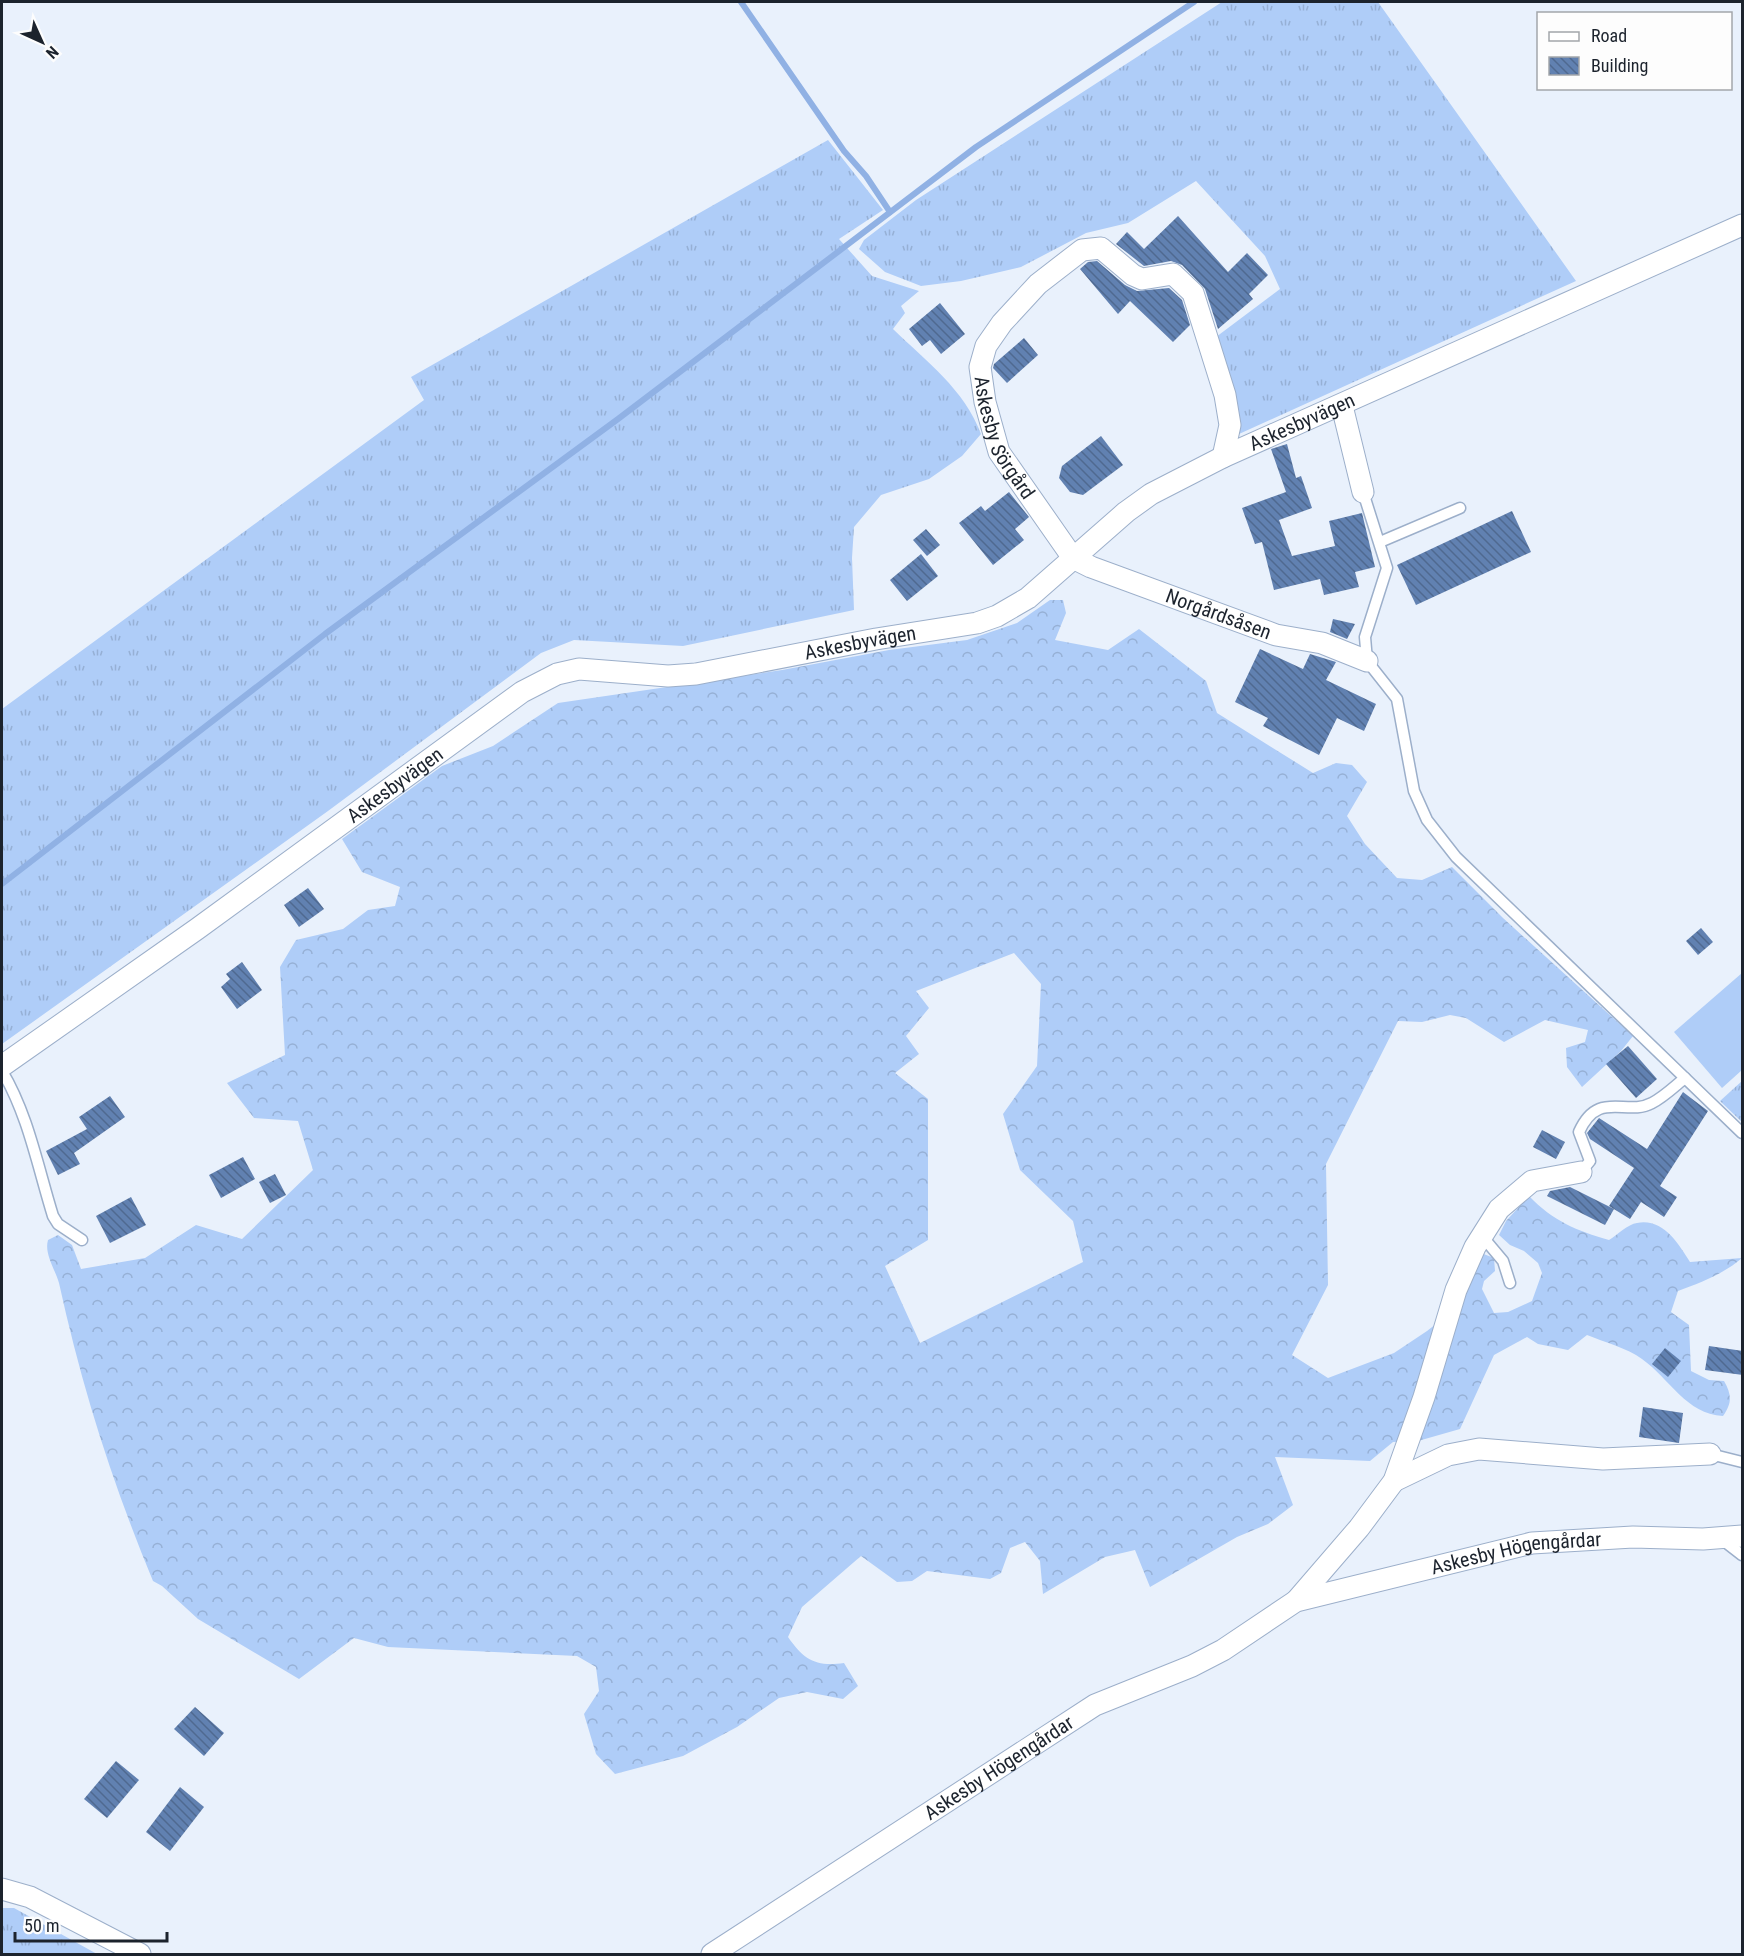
<svg xmlns="http://www.w3.org/2000/svg" width="1744" height="1956" font-family="'Roboto Condensed',sans-serif">
<style>
.grass{fill:url(#grass-tufts)}
.forest{fill:url(#forest-crowns);fill-rule:evenodd}
.garden{fill:#afcdf8}
.lines{fill:none;stroke-linecap:round;stroke-linejoin:round}
.stream{stroke:#90b1e4;stroke-width:6}
.building{fill:url(#building-back-hatch)}
.lane-casing{stroke:#9cafca;stroke-width:13}
.street-casing{stroke:#9cafca;stroke-width:23}
.lane{stroke:#fff;stroke-width:10}
.street{stroke:#fff;stroke-width:21}
.labels{text-anchor:middle;stroke-width:6;stroke-linejoin:round;paint-order:stroke}
.street-label{font-size:20px;fill:#1c232d;stroke:#fdfdfd}
</style>
<defs>
<pattern id="grass-tufts" width="24" height="20" patternUnits="userSpaceOnUse" patternTransform="scale(1.5)"><rect width="24" height="20" fill="#afcdf8"/><path d="M3 7l-1-3M5 7V3M7 7l1-3M15 17l-1-3M17 17v-4M19 17l1-3" fill="none" stroke="#96b0d5"/></pattern>
<pattern id="forest-crowns" width="20" height="18" patternUnits="userSpaceOnUse" patternTransform="scale(1.5)"><rect width="20" height="18" fill="#afcdf8"/><path d="M2 6a3 3 0 1 1 6 0M12 15a3 3 0 1 1 6 0" fill="none" stroke="#96b0d5"/></pattern>
<pattern id="building-back-hatch" width="6" height="6" patternUnits="userSpaceOnUse" patternTransform="scale(1.5)"><rect width="6" height="6" fill="#6181b1"/><path d="M-1 5l2 2M0 0l6 6M5-1l2 2" fill="none" stroke="#4f6990"/></pattern>
</defs>
<rect width="100%" height="100%" fill="#e9f1fc"/>
<!-- grass -->
<g class="grass">
<polygon points="1222,2 1378,2 1576,281 1239,434 1212,340 1280,289 1265,256 1196,181 1128,223 1086,233 1021,267 961,281 921,286 885,272 859,249 864,240 916,200"/>
<path d="M828 140 883 210 839 239 872 276 919 291 901 306 905 313 893 329C926 361 965 390 981 434L962 456 929 479 881 495 854 527 852 558 854 610 683 646 574 640 541 653 328 811 2 1044V709L424 400 411 377Z"/>
<polygon points="1742,1081 1742,1122 1720,1101"/>
<polygon points="2,1908 14,1908 97,1954 2,1954"/>
</g>
<!-- forest -->
<path class="forest" d="M1050 600H1063L1066 613 1055 640 1108 650 1139 629 1206 681 1217 713 1313 773 1336 763 1352 765 1367 782 1347 816 1365 844 1397 878 1422 880 1452 867 1503 918 1633 1036 1621 1051 1582 1087 1567 1067 1566 1048 1585 1042 1588 1030 1545 1020 1504 1042 1466 1018 1450 1015 1422 1022 1398 1021 1326 1164 1328 1285 1292 1355 1328 1378 1394 1353 1427 1331 1450 1313 1481 1253 1494 1258 1495 1271 1484 1281 1482 1289 1494 1313 1508 1312 1532 1301 1542 1273 1538 1263 1524 1251 1510 1245 1499 1235 1506 1221 1529 1196C1553 1221 1577 1231 1609 1240 1617 1235 1628 1224 1637 1223 1663 1218 1678 1243 1690 1262L1742 1258C1725 1273 1700 1283 1678 1291L1671 1312 1689 1325 1691 1371 1709 1380 1724 1381C1732 1395 1732 1403 1723 1416 1686 1414 1670 1379 1642 1359 1627 1348 1604 1342 1587 1335L1568 1350 1538 1344 1527 1337 1494 1355 1460 1429 1418 1441 1393 1442 1370 1461 1275 1457 1293 1505 1268 1524 1237 1537 1150 1587 1135 1550 1105 1557 1043 1594 1040 1561 1025 1542 1010 1548 1001 1573 990 1579 927 1571 912 1581 897 1582 861 1556 802 1607 788 1637C804 1660 816 1667 844 1663L858 1686 843 1699 807 1692 779 1698 737 1727 683 1756 615 1774 596 1754 584 1714 599 1691 596 1667 577 1656 388 1647 354 1638 299 1679 198 1619 162 1586 153 1581C112 1482 82 1388 59 1283 55 1269 44 1254 48 1240L58 1235 72 1245 81 1269 145 1258 196 1225 242 1239 313 1170 298 1121 254 1118 227 1083 285 1055 280 967 296 940 343 929 368 910 395 906 400 887 362 872 342 839 442 766 493 746 558 703 782 670 889 650 967 640 1017 623ZM1014 953 1041 984 1037 1066 1003 1114 1020 1170 1073 1221 1083 1262 920 1343 885 1266 928 1240V1099L895 1073 919 1054 906 1036 929 1008 916 991Z"/>
<!-- garden -->
<polygon class="garden" points="1742,973 1742,1070 1722,1088 1674,1032"/>
<g class="lines">
<!-- stream -->
<g class="stream">
<polyline points="741,2 844,151 866,176 890,212"/>
<polyline points="2,884 325,634 618,419 976,147 1194,2"/>
</g>
</g>
<!-- building -->
<g class="building">
<polygon points="1178,216 1228,272 1247,253 1268,275 1249,294 1253,299 1218,329 1205,289 1182,265 1171,261 1144,266 1116,244 1127,232 1144,249"/>
<polygon points="1097,261 1125,285 1137,291 1169,288 1182,300 1190,325 1173,342 1130,301 1118,314 1080,269 1088,262"/>
<polygon points="940,303 965,334 941,354 930,340 922,346 909,329"/>
<polygon points="1024,338 1038,355 1007,383 993,368 994,364"/>
<polygon points="1101,436 1123,465 1083,495 1070,492 1059,478 1062,466"/>
<polygon points="1287,444 1296,478 1301,476 1312,508 1279,520 1292,556 1335,546 1329,521 1362,513 1375,567 1355,572 1359,587 1324,595 1320,579 1274,590 1262,542 1255,544 1242,508 1286,492 1271,449"/>
<polygon points="1009,492 1029,517 1015,529 1024,540 993,565 959,523 981,506 985,511"/>
<polygon points="1512,511 1531,552 1416,605 1397,565"/>
<polygon points="926,529 940,545 927,556 913,540"/>
<polygon points="921,554 938,576 907,601 890,580"/>
<polygon points="1333,619 1355,624 1347,639 1330,632"/>
<polygon points="1260,649 1303,669 1310,654 1336,662 1326,680 1376,704 1364,731 1337,718 1319,755 1263,726 1268,718 1235,702"/>
<polygon points="308,888 324,909 299,927 284,905"/>
<polygon points="1701,928 1713,942 1698,955 1686,941"/>
<polygon points="242,962 262,990 237,1009 221,987 230,979 226,974"/>
<polygon points="1628,1046 1657,1079 1636,1098 1606,1064"/>
<polygon points="1683,1092 1708,1111 1660,1186 1677,1197 1664,1217 1641,1202 1630,1219 1609,1206 1634,1168 1590,1139 1587,1133 1599,1118 1647,1149"/>
<polygon points="110,1096 125,1117 74,1153 80,1164 58,1175 46,1151 87,1129 79,1117"/>
<polygon points="1542,1130 1565,1142 1556,1159 1533,1147"/>
<polygon points="243,1157 255,1179 221,1198 209,1175"/>
<polygon points="275,1174 286,1195 270,1203 259,1182"/>
<polygon points="1570,1187 1614,1209 1605,1225 1547,1196 1550,1191"/>
<polygon points="131,1197 146,1225 110,1243 96,1216"/>
<polygon points="1709,1346 1743,1351 1743,1375 1705,1370"/>
<polygon points="1665,1348 1681,1361 1668,1377 1652,1364"/>
<polygon points="1643,1407 1683,1413 1679,1443 1639,1437"/>
<polygon points="195,1707 224,1733 204,1756 174,1729"/>
<polygon points="116,1761 139,1780 107,1818 84,1799"/>
<polygon points="180,1787 204,1807 170,1851 146,1832"/>
</g>
<g class="lines">
<!-- lane casing -->
<g class="lane-casing">
<g id="lane">
<polyline points="1363,492 1387,568 1365,637 1367,661 1397,699 1414,791 1427,820 1456,857 1742,1133"/>
<polyline points="1380,542 1460,508"/>
<path d="M2 1071C28 1114 38 1168 53 1216L58 1224 82 1240"/>
<path d="M1581 1172 1590 1161 1579 1132C1598 1089 1626 1117 1652 1103 1664 1097 1675 1086 1685 1078"/>
<polyline points="1482,1236 1503,1261 1510,1283"/>
<polyline points="1710,1454 1742,1462"/>
<polyline points="1724,1541 1742,1555"/>
</g>
</g>
<!-- street casing -->
<g class="street-casing">
<g id="street">
<polyline points="1342,406 1363,492"/>
<path id="s1" d="M1223 457 1230 425 1225 395 1193 293 1173 274 1142 279 1133 275 1101 248 1082 250 1038 284 1002 323 986 346 980 367 985 402 999 452 1073 558 1091 567 1276 635 1322 643 1367 661"/>
<path id="s2" d="M2 1066 197 929 522 692 557 674 579 669 668 676 696 674 876 639 977 623 997 616 1028 598 1126 512 1151 494 1223 457 1742 225"/>
<polyline points="1394,1481 1448,1455 1479,1449 1603,1459 1710,1454"/>
<polyline points="1296,1601 1359,1528 1394,1481 1424,1397 1456,1290 1475,1247 1499,1209 1532,1181 1581,1172"/>
<polyline points="2,1889 30,1897 140,1954"/>
<path id="s3" d="M712 1954 1095 1705 1192 1666 1223 1650 1296 1601 1532 1543 1633 1537 1703 1539 1742 1536"/>
</g>
</g>
<!-- lane -->
<use href="#lane" class="lane"/>
<!-- street -->
<use href="#street" class="street"/>
</g>
<g class="labels">
<!-- street labels -->
<g class="street-label">
<text dy="7" stroke="none"><textPath href="#s2" startOffset="1491">Askesbyvägen</textPath></text>
<text dy="7" stroke="none"><textPath href="#s1" startOffset="534">Askesby Sörgård</textPath></text>
<text dy="7" stroke="none"><textPath href="#s1" startOffset="831">Norgårdsåsen</textPath></text>
<text dy="7" stroke="none"><textPath href="#s2" startOffset="987">Askesbyvägen</textPath></text>
<text dy="7" stroke="none"><textPath href="#s2" startOffset="483">Askesbyvägen</textPath></text>
<text dy="7" stroke="none"><textPath href="#s3" startOffset="910">Askesby Högengårdar</textPath></text>
<text dy="7" stroke="none"><textPath href="#s3" startOffset="342">Askesby Högengårdar</textPath></text>
</g>
</g>
<!-- border -->
<rect width="1744" height="1956" fill="none" stroke="#1c232d" stroke-width="6"/>
<!-- legend -->
<rect x="1537" y="12" width="195" height="78" fill="#fdfdfd" stroke="#a3a6aa" stroke-width="1.5"/>
<rect x="1549" y="32" width="30" height="9" fill="#ffffff" stroke="#a3a6aa" stroke-width="1.5"/>
<text x="1591" y="42" font-size="18" fill="#1c232d">Road</text>
<rect x="1549" y="57" width="30" height="18" fill="url(#building-back-hatch)" stroke="#a3a6aa" stroke-width="1.5"/>
<text x="1591" y="72" font-size="18" fill="#1c232d">Building</text>
<!-- north arrow -->
<g transform="translate(42 42) rotate(135)" stroke="#fdfdfd" stroke-width="4.5" paint-order="stroke">
<path d="M0-4.5L10 22L0 15L-10 22Z" fill="#1c232d"/>
<text y="-9" font-size="16" font-weight="bold" text-anchor="middle" fill="#1c232d">N</text>
</g>
<!-- scale -->
<path d="M15 1932v9h152v-9" fill="none" stroke="#1c232d" stroke-width="3"/>
<text x="24" y="1932" font-size="18" fill="#1c232d" stroke="#fdfdfd" stroke-width="4.5" paint-order="stroke">50 m</text>
</svg>
